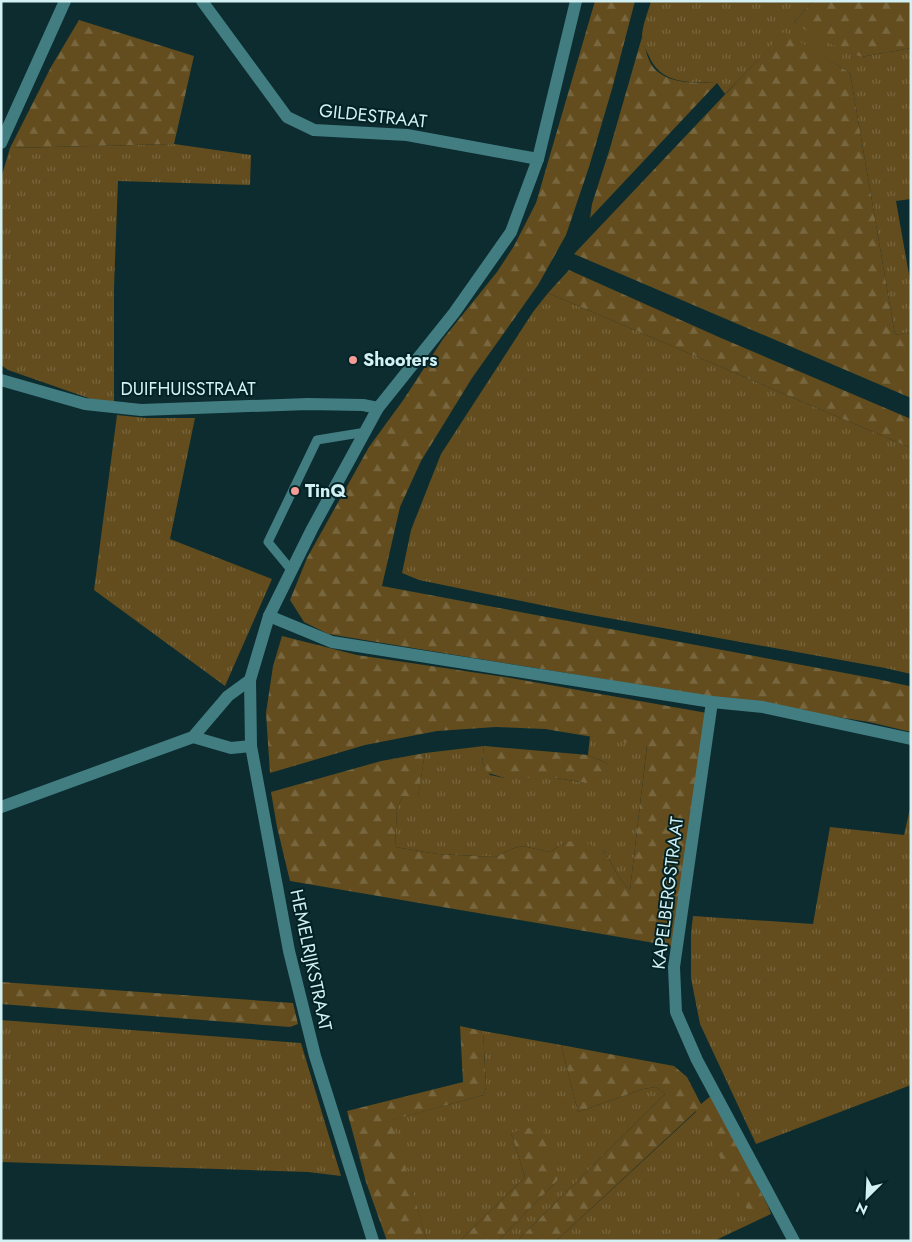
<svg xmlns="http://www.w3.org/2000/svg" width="912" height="1242" font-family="Jost,sans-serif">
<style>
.grass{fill:url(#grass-tufts)}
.forest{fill:url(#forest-firs)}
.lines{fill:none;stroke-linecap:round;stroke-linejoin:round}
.service{stroke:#427d82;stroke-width:9}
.minor{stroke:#427d82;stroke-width:12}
.poi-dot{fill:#f59b98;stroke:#022225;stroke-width:2}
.labels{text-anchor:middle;stroke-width:4;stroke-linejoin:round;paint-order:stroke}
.street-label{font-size:18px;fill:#d3f0f3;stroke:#022225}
.poi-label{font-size:18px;font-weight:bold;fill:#d3f0f3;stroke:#022225;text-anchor:start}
</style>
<defs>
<pattern id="grass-tufts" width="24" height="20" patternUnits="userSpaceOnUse" patternTransform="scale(1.25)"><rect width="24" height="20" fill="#634c1d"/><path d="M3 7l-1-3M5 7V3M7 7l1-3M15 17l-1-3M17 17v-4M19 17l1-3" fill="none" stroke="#78663e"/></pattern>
<pattern id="forest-firs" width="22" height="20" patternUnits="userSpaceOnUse" patternTransform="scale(1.25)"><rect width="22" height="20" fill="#634c1d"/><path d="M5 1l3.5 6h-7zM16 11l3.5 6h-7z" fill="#78663e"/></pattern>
</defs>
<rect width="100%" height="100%" fill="#0c2c2f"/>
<!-- grass -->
<g class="grass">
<path d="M651 1H813L794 22 861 57 911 48V199L896 201 911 286V332L895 335 850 73 784 33 725 94 717 83C688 82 660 85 648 54 645 49 642 41 642 35 643 24 648 12 651 1Z"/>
<polygon points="174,144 251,155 250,185 118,181 114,288 114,402 94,400 8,370 1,365 1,178 10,148"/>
<polygon points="548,293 911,448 911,674 885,668 575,612 419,580 402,573 411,530 441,454 533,312"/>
<polygon points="117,415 146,418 195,418 170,539 272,579 225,686 94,590"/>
<polygon points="590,736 647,745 630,890 621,880 604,851 566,842 550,852 522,846 511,849 496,857 438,854 395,847 397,809 403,796 418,796 425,753 484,746 482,763 490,775 505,778 557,778 585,783 609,764 588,755"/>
<polygon points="911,804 911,1085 756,1144 700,1024 691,978 691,933 693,916 813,924 830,827 904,835"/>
<polygon points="1,1020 301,1043 341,1176 308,1172 1,1162"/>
<polygon points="483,1031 561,1045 578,1112 643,1089 656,1087 665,1094 517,1241 498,1241 559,1179 511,1133 525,1177 460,1241 427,1241 391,1120 484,1095 486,1087"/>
<polygon points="697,1111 751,1216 769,1208 771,1214 714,1241 556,1241"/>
</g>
<!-- forest -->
<g class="forest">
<polygon points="595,1 635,1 612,89 589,167 566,235 538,285 472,378 421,461 400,507 382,586 877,679 909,686 911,687 911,732 869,722 748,703 328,634 304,622 290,600 307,558 369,447 404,399 443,339 497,272 514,246 536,203"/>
<polygon points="813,1 911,1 911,48 861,57 817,38 794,22"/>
<polygon points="79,20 194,56 174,144 10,148 51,67"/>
<polygon points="784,32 850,73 895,335 911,332 911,398 574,254"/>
<path d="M642 37C645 46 647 59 653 67 668 85 696 82 717 83L590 218 592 204 610 148Z"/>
<polygon points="569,270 721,338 911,419 911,448 548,293"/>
<polygon points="282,636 357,655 511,678 707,713 672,946 290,881 277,827 271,792 381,761 425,753 418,797 403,796 397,809 395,847 438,854 496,857 511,849 522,846 550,852 566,842 579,840 604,851 621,880 630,890 647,746 545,729 496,727 437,731 365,745 270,773 266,713 273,666"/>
<polygon points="484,746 588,755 609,764 609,771 605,779 585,783 557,778 505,778 488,773 482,763"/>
<polygon points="1,982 293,1003 298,1024 290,1027 1,1004"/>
<polygon points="460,1026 483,1031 486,1087 484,1095 392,1120 427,1241 387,1241 366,1182 347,1111 463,1082"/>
<polygon points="561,1045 674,1066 687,1077 701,1104 712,1095 769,1208 751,1217 696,1111 556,1241 517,1241 665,1094 656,1087 643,1089 578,1112"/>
<polygon points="541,1124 559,1179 498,1241 460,1241 525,1177 511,1133"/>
</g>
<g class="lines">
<!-- service -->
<polyline class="service" points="292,571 268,542 317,440 366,432"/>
<!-- minor -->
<g class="minor">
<polyline points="202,1 287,117 314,130 407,135 538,159"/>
<polyline points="1,143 65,1"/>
<polyline points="1,380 85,404 141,410 308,404 363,405 378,408"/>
<polyline points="269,616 332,642 712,702 763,707 911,739"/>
<polyline points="712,702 674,967 676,1012 697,1060 794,1241"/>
<polyline points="193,737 231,748 251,746"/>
<polyline points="1,807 193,737 228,696 250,680"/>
<polyline points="373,1241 315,1056 289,951 251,746 250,680 269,616 312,529 378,408 454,313 511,232 538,159 576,1"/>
</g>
</g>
<!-- markers -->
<g class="poi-dot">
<circle cx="353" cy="360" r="5"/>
<circle cx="295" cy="491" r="5"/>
</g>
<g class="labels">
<!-- street labels -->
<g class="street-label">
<text transform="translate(373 116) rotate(6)" y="6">GILDESTRAAT</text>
<text x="188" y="395">DUIFHUISSTRAAT</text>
<text transform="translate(668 893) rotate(-83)" y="6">KAPELBERGSTRAAT</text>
<text transform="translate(311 960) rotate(78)" y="6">HEMELRIJKSTRAAT</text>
</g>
<!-- poi labels -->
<g class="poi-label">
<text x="363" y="366">Shooters</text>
<text x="305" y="497">TinQ</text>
</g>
</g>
<!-- border -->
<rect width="912" height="1242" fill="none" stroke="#d3f0f3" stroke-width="5"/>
<!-- north arrow -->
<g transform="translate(867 1197) rotate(204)" stroke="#022225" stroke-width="4" paint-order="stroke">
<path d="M0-4L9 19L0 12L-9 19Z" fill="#d3f0f3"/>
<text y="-8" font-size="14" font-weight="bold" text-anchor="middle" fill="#d3f0f3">N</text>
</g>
</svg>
